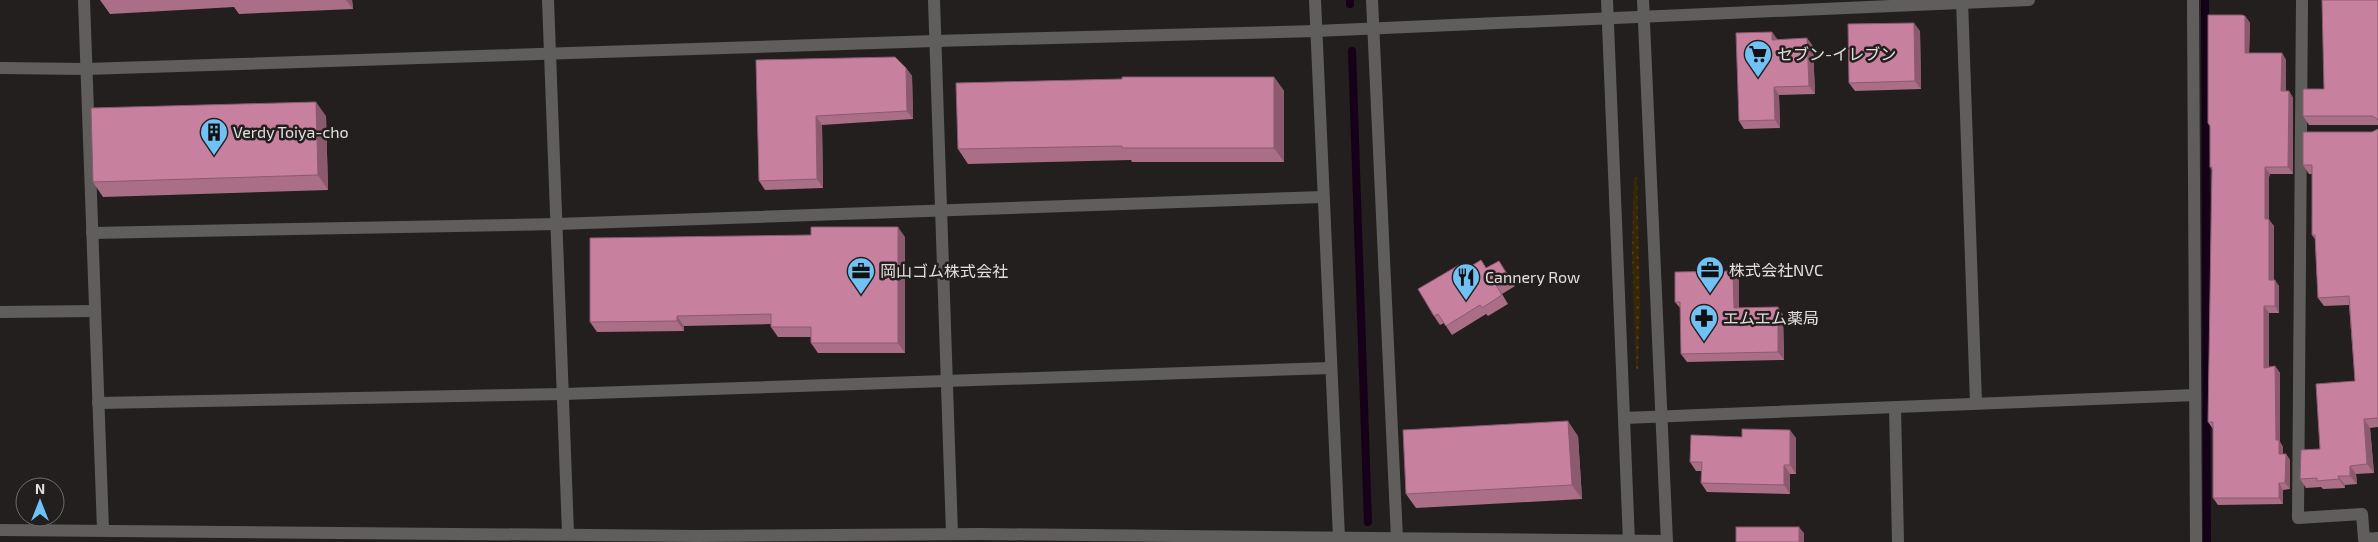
<svg xmlns="http://www.w3.org/2000/svg" width="2378" height="542" font-family="'Exo 2','Noto Sans JP',sans-serif">
<style>
.grass{fill:url(#grass-dots)}
.lines{fill:none;stroke-linecap:round;stroke-linejoin:round}
.stream{stroke:#160019;stroke-width:8}
.minor{stroke:#605e5d;stroke-width:12}
.wall{fill:#ab6e87}
.shaded-wall{fill:#8b5a6e}
.building{fill:#c7809d;stroke:#8b5a6e}
.labels{text-anchor:middle;stroke-width:5;stroke-linejoin:round;paint-order:stroke}
.poi-label{font-size:16px;fill:#e2dfde;stroke:#231f1e;text-anchor:start}
</style>
<defs>
<pattern id="grass-dots" width="8" height="8" patternUnits="userSpaceOnUse" patternTransform="scale(1.25)"><rect width="8" height="8" fill="#392704"/><path d="M2 2h.1M6 6h.1" fill="none" stroke="#554628" stroke-width="1.8" stroke-linecap="round"/></pattern>
</defs>
<rect width="100%" height="100%" fill="#231f1e"/>
<!-- grass -->
<polygon class="grass" points="1634,177 1637,177 1640,306 1638,369 1636,369 1632,250"/>
<g class="lines">
<!-- stream -->
<g class="stream">
<polyline points="1350,0 1350,4"/>
<polyline points="2205,0 2207,542"/>
<polyline points="1352,51 1368,522"/>
</g>
<!-- minor -->
<g class="minor">
<polyline points="84,0 103,530"/>
<polyline points="548,0 568,533"/>
<polyline points="934,0 952,534"/>
<polyline points="1315,0 1339,538"/>
<polyline points="1372,0 1397,539"/>
<polyline points="1607,0 1629,542"/>
<polyline points="1643,0 1667,542"/>
<polyline points="1962,0 1976,403"/>
<polyline points="2193,0 2196,542"/>
<polyline points="2302,0 2298,518 2362,514 2364,539 2378,538"/>
<polyline points="0,68 86,69 935,41 1316,31 2029,0"/>
<polyline points="92,233 557,224 1323,197"/>
<polyline points="0,312 95,311"/>
<polyline points="98,403 563,394 1330,368"/>
<polyline points="1895,408 1898,542"/>
<polyline points="1624,418 2195,395"/>
<polyline points="0,530 697,536 980,534 1667,541"/>
</g>
</g>
<!-- wall -->
<g class="wall">
<polygon points="100,0 352,0 353,9 239,14 234,7 110,14"/>
<polygon points="2378,0 2378,125 2309,125 2303,116 2324,89"/>
<polygon points="2245,16 2250,23 2249,53 2282,53 2286,60 2286,91 2289,91 2293,98 2293,174 2270,174 2269,177 2269,220 2274,226 2274,280 2279,286 2279,313 2269,313 2269,367 2275,366 2280,373 2280,442 2283,447 2283,454 2286,454 2290,460 2290,489 2283,490 2283,504 2218,505 2213,498 2213,429 2208,422 2212,170 2210,167 2210,127"/>
<polygon points="1920,31 1921,89 1855,91 1849,83"/>
<polygon points="1772,32 1777,40 1813,46 1815,94 1779,95 1780,128 1744,129 1739,121"/>
<polygon points="756,60 906,68 912,76 913,119 822,125 823,188 765,190 759,181"/>
<polygon points="1274,77 1284,91 1284,162 1132,162 1131,160 968,164 958,149"/>
<polygon points="326,116 328,190 103,197 93,182"/>
<polygon points="2378,129 2378,427 2370,428 2374,473 2356,474 2357,484 2345,485 2345,488 2323,489 2321,487 2306,488 2300,479 2320,449 2355,381 2349,305 2324,306 2318,298 2315,239 2312,235 2312,174 2309,174 2303,165"/>
<polygon points="905,237 905,353 818,353 811,343 811,337 778,337 771,327 771,324 684,326 684,331 597,332 590,322"/>
<polygon points="1499,261 1515,286 1502,294 1508,304 1488,316 1486,314 1452,335 1444,323 1440,325 1434,316 1464,270 1487,268"/>
<polygon points="1733,271 1739,279 1739,308 1778,307 1783,315 1784,360 1687,362 1681,354 1681,309 1675,302"/>
<polygon points="1578,436 1582,499 1416,508 1406,494"/>
<polygon points="1796,438 1796,474 1790,474 1790,494 1707,492 1701,483 1702,471 1696,471 1690,462"/>
</g>
<!-- shaded-wall -->
<g class="shaded-wall">
<polygon points="346,0 352,0 353,9"/>
<polygon points="2245,16 2250,23 2249,60 2245,53"/>
<polygon points="1914,23 1920,31 1921,89 1915,81"/>
<polygon points="1772,32 1778,40 1772,40"/>
<polygon points="1807,38 1813,46 1815,94 1809,86"/>
<polygon points="2282,53 2286,60 2286,98 2281,91"/>
<polygon points="906,68 912,76 913,119 907,111"/>
<polygon points="1274,77 1284,91 1284,162 1274,148"/>
<polygon points="1774,87 1779,95 1780,128 1775,120"/>
<polygon points="2289,91 2293,98 2293,174 2288,167"/>
<polygon points="316,102 326,116 328,190 318,175"/>
<polygon points="816,116 822,125 823,188 817,179"/>
<polygon points="2265,167 2270,174 2269,177 2269,220 2274,226 2274,286 2269,280 2265,219"/>
<polygon points="898,227 905,237 905,353 898,343"/>
<polygon points="1499,261 1505,270 1515,286 1509,278"/>
<polygon points="1733,271 1739,279 1739,316 1734,308"/>
<polygon points="2275,280 2279,286 2279,313 2275,306"/>
<polygon points="2264,306 2269,313 2269,374 2264,368"/>
<polygon points="1778,307 1783,315 1784,360 1778,352"/>
<polygon points="677,316 684,326 684,331 677,321"/>
<polygon points="2275,366 2280,373 2280,442 2283,447 2283,461 2279,454 2276,440"/>
<polygon points="2364,419 2370,428 2374,473 2367,464"/>
<polygon points="1568,421 1578,436 1582,499 1572,485"/>
<polygon points="1790,430 1796,438 1796,474 1790,465"/>
<polygon points="2286,454 2290,460 2290,489 2285,483"/>
<polygon points="1784,465 1790,474 1790,494 1784,485"/>
<polygon points="2350,466 2356,474 2357,484 2350,476"/>
<polygon points="2338,476 2345,485 2345,488 2339,479"/>
<polygon points="2279,483 2283,490 2283,504 2279,498"/>
<polygon points="1799,527 1804,533 1804,542 1799,542"/>
</g>
<!-- building -->
<g class="building">
<polygon points="2322,0 2378,0 2378,120 2376,118 2372,116 2303,116 2303,89 2324,89"/>
<polygon points="2208,15 2242,15 2245,16 2245,53 2282,53 2281,91 2289,91 2288,167 2265,167 2265,219 2269,219 2269,280 2275,280 2275,306 2264,306 2264,368 2275,366 2276,440 2279,440 2279,454 2286,454 2285,483 2279,483 2279,498 2213,498 2213,422 2208,422 2212,167 2210,167 2210,126 2208,123"/>
<polygon points="1914,23 1915,81 1849,83 1848,24"/>
<polygon points="1772,32 1772,40 1807,38 1809,86 1774,87 1775,120 1739,121 1736,33"/>
<polygon points="895,57 906,68 907,111 816,116 817,179 759,181 756,60"/>
<polygon points="1122,77 1274,77 1274,148 1122,148 1122,146 958,149 956,83 1122,79"/>
<polygon points="316,102 318,175 93,182 91,108"/>
<polygon points="2378,129 2378,418 2364,419 2367,464 2350,466 2350,476 2338,476 2339,479 2317,481 2317,478 2300,479 2301,450 2320,449 2316,384 2355,381 2349,296 2318,298 2315,235 2312,235 2312,165 2303,165 2303,132 2372,132"/>
<polygon points="811,227 898,227 898,343 811,343 811,327 771,327 771,314 677,316 677,321 590,322 590,238 811,235"/>
<polygon points="1481,260 1486,268 1499,261 1509,278 1496,285 1502,295 1482,308 1480,305 1446,326 1438,314 1434,316 1418,289 1459,265 1463,271"/>
<polygon points="1733,271 1734,308 1778,307 1778,352 1681,354 1680,302 1675,302 1675,272"/>
<polygon points="1568,421 1572,485 1406,494 1403,430"/>
<polygon points="1742,429 1790,430 1790,465 1784,465 1784,485 1701,483 1702,462 1690,462 1691,435 1742,437"/>
<rect x="1736" y="527" width="63" height="15"/>
</g>
<!-- icons -->
<defs>
<g id="supermarket-pin" transform="scale(1.4375)"><path d="M0 17L-7.5 6A9.5 9.5 0 1 1 7.5 6Z" fill="#70c1f4" stroke="#231f1e"/><path d="M-6-5.5h2.5l.6 2H6L4.5 2H-2.5L-4.4-4H-6ZM-1.5 3.2a1.3 1.3 0 1 0 .1 0ZM3 3.2a1.3 1.3 0 1 0 .1 0Z" fill="#111"/></g>
<g id="building-pin" transform="scale(1.4375)"><path d="M0 17L-7.5 6A9.5 9.5 0 1 1 7.5 6Z" fill="#70c1f4" stroke="#231f1e"/><path d="M-4-6H4V6H1V3H-1V6H-4ZM-2.5-4.3h1.7v1.8h-1.7ZM.8-4.3h1.7v1.8H.8ZM-2.5-1h1.7V.8h-1.7ZM.8-1h1.7V.8H.8Z" fill="#111"/></g>
<g id="office-pin" transform="scale(1.4375)"><path d="M0 17L-7.5 6A9.5 9.5 0 1 1 7.5 6Z" fill="#70c1f4" stroke="#231f1e"/><path d="M-6-3h4V-5.5h4V-3h4V5H-6ZM-1-4.5V-3h2v-1.5ZM-6 0V1H6V0Z" fill="#111"/></g>
<g id="restaurant-pin" transform="scale(1.4375)"><path d="M0 17L-7.5 6A9.5 9.5 0 1 1 7.5 6Z" fill="#70c1f4" stroke="#231f1e"/><path d="M-5-6h1v4h1v-4h1v4h1v-4h1v5L-1.5 .5V6h-2V.5L-5-1ZM5-6V6H3V1.5H1.5Q1.5-4 5-6Z" fill="#111"/></g>
<g id="pharmacy-pin" transform="scale(1.4375)"><path d="M0 17L-7.5 6A9.5 9.5 0 1 1 7.5 6Z" fill="#70c1f4" stroke="#231f1e"/><path d="M-2-6h4v4h4v4h-4v4h-4v-4h-4v-4h4Z" fill="#111"/></g>
</defs>
<g fill-rule="evenodd">
<use href="#supermarket-pin" x="1758" y="54"/>
<use href="#building-pin" x="214" y="132"/>
<use href="#office-pin" x="1710" y="270"/>
<use href="#office-pin" x="861" y="271"/>
<use href="#restaurant-pin" x="1466" y="277"/>
<use href="#pharmacy-pin" x="1704" y="318"/>
</g>
<g class="labels">
<!-- poi labels -->
<g class="poi-label">
<text x="1777" y="60">セブン-イレブン</text>
<text x="233" y="138">Verdy Toiya-cho</text>
<text x="1729" y="276">株式会社NVC</text>
<text x="880" y="277">岡山ゴム株式会社</text>
<text x="1485" y="283">Cannery Row</text>
<text x="1723" y="324">エムエム薬局</text>
</g>
</g>
<!-- north arrow -->
<g transform="translate(40 502)"><circle r="24" fill="#231f1e" stroke="#6f6c6b"/>
<path d="M0-4L9 19L0 12L-9 19Z" fill="#70c1f4"/>
<text y="-8" font-size="14" font-weight="bold" text-anchor="middle" fill="#e2dfde">N</text>
</g>
</svg>
